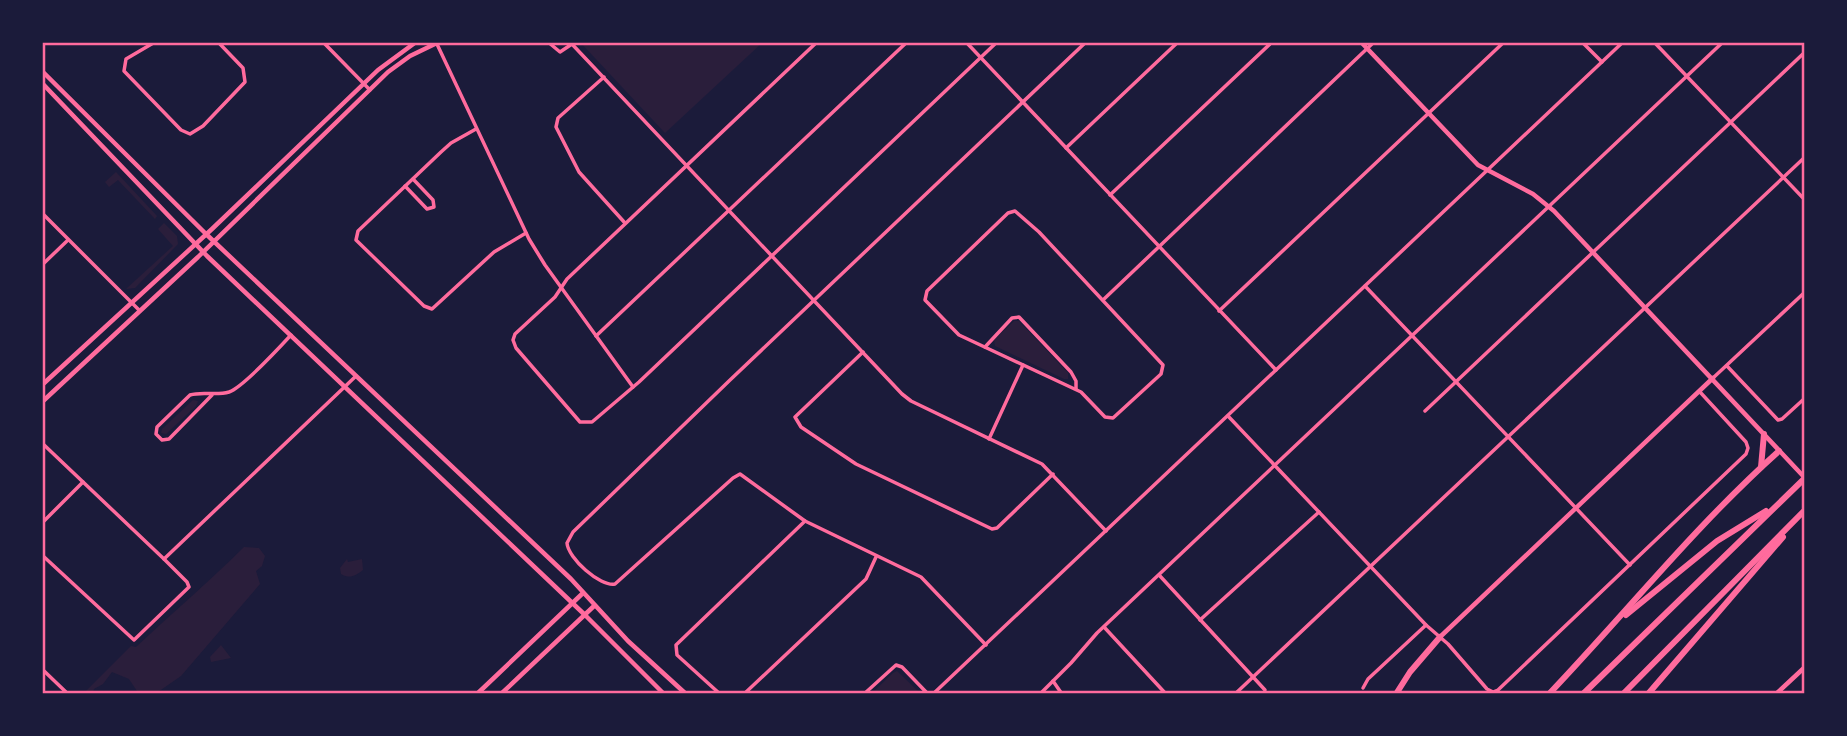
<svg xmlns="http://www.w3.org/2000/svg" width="1847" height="736" font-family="'Roboto Condensed',sans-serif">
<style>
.green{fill:#2a1e3b}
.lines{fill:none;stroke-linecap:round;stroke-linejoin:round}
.minor{stroke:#ff6b9d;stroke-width:3.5}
.tertiary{stroke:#ff6b9d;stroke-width:4.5}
.motorway{stroke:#ff6b9d;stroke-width:6}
.neatline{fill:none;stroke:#ff6b9d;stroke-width:2.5}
</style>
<rect width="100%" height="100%" fill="#1b1b3a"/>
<!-- green -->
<g class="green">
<polygon points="580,42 763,42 665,133"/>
<polygon points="116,172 157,216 155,219 118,180 109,187 105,182"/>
<polygon points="164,223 177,236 178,244 135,288 126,289 173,246 158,229"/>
<polygon points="1014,321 1019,321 1068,373 1068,379 1064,379 995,346 994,340"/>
<polygon points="193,400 198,401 196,406 166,434 161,433 162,429"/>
<path d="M244 547 259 548 265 556 262 566 256 571 260 584 181 676 155 694H139L129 679 112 672 103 684 94 689 93 694H83L131 646 136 647C172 613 209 582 244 547Z"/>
<path d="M347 559 348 562 362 559 363 570C355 576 350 579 341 574L340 568Z"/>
<polygon points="221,645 231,658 211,662 210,657"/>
<polygon points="897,671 921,694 871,694 893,673"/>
</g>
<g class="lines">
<!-- minor -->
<g class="minor">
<polyline points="155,42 126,59 124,71 181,130 190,134 203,126 245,82 243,68 218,42"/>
<polyline points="323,42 370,90"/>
<polyline points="436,42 529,239 545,265 633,387"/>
<polyline points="548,42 560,52 572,44"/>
<polyline points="570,42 902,394 911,401 1042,464 1106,531"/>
<polyline points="817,42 567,279 555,297 515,334 513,340 516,348 580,422 592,422 639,382 997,42"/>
<polyline points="966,42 1276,370"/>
<polyline points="1582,42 1602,62"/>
<polyline points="1654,42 1805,200"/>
<polyline points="604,77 558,118 556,127 579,172 625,223"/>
<polyline points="476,129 451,143 441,152 358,231 356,240 424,306 432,309 494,252 526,233"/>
<polyline points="1066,148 1178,42"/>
<polyline points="405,186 427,209 434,207 433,200 413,179"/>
<polyline points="1110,195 1272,42"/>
<polygon points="1015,211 1039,232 1163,365 1161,374 1113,418 1105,417 1081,392 959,335 925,300 927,291 1008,213"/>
<polyline points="42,213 139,310"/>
<polyline points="42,265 68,240"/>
<polyline points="1365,286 1630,565"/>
<polyline points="1103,300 1374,42"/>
<polyline points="1219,311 1504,42"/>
<polyline points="596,336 907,42"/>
<polyline points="985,347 1012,318 1019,317 1071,372 1076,381 1076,389"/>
<polyline points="863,352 795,417 801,427 856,464 992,529 997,528 1053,474"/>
<polyline points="1727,366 1778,420 1782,419 1805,398"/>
<polyline points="1713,378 1805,292"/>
<path d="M212 395 169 439 162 440 156 434 157 427 190 395C202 391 216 396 229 392 243 387 279 348 291 335"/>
<polyline points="1425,411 1805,52"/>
<polyline points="1228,416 1426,625 1448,644 1487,689 1493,692 1498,690 1746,454 1748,448 1746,442 1700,392"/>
<polyline points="989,439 1023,365"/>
<polyline points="42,443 164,559 187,582 189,587 134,640 42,555"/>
<polyline points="42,523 83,482"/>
<polyline points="164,559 356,376"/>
<polyline points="1160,576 1265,690"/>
<polyline points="1200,620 1319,512"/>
<polyline points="1104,627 1166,694"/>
<path d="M986 645 921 577 805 521 740 474 733 478 615 584C600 587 568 558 567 543L573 532 729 381 1086 42"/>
<polyline points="42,669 68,694"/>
<polyline points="1053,681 1062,694"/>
<polyline points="1363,688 1368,679 1426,625"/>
<polyline points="720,694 677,655 676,645 805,521"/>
<polyline points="744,694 866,579 876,557"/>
<polyline points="864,694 896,665 902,667 928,694"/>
<polyline points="933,694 1623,42"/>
<polyline points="1040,694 1071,663 1097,633 1723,42"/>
<polyline points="1235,694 1805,157"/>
</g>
<!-- tertiary -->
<g class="tertiary">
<polyline points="1361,42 1478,165 1533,194 1554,211 1805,478"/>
<polyline points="42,71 206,234 571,579 628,641 686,694"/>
<polyline points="42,83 207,256 585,615 664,694"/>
<polyline points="42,385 212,229 378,70 416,42"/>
<polyline points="42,402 198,257 388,72 410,56 439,42"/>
<polyline points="1440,637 1713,378"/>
<polyline points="477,694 583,593"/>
<polyline points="501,694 594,606"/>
<polyline points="1776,694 1805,667"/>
</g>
<!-- motorway -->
<g class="motorway">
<polyline points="1761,467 1764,434"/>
<polyline points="1626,615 1717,541 1766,511"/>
<polyline points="1396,694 1410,672 1440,637"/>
<path d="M1549 694C1626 613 1696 525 1779 451"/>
<polyline points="1583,694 1805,478"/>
<polyline points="1623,694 1805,510"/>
<polyline points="1648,694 1783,537"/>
</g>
</g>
<!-- border -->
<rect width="1847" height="736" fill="none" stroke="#1b1b3a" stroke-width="88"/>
<rect x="44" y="44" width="1759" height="648" class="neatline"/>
</svg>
